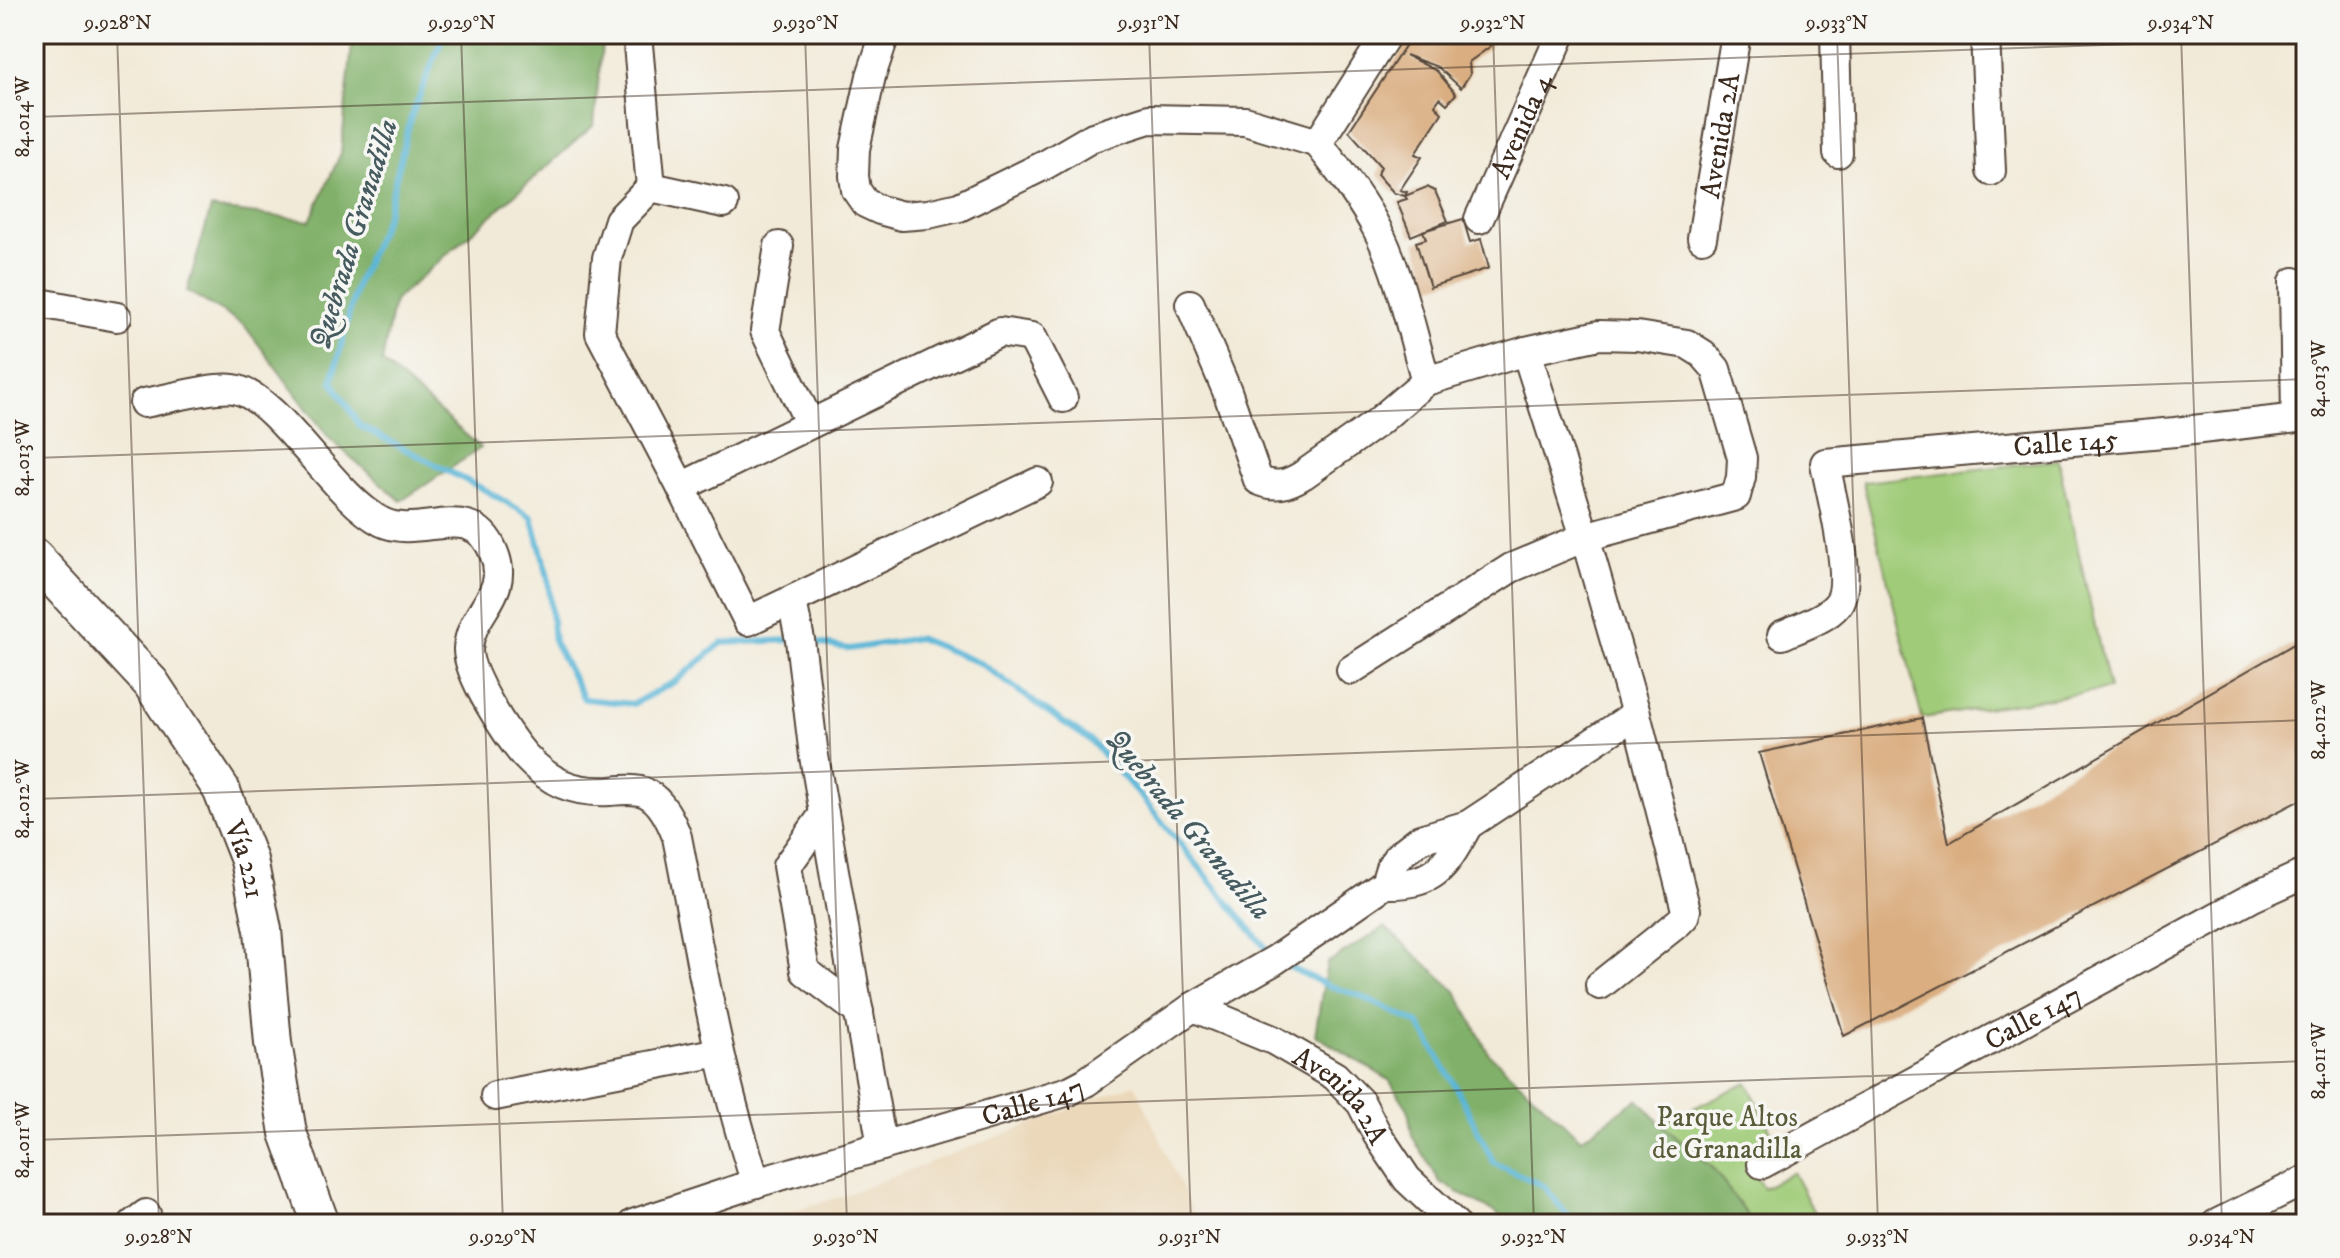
<svg xmlns="http://www.w3.org/2000/svg" width="2340" height="1258" font-family="'IM FELL DW Pica',serif">
<style>
.built{fill:#ebd8ba}
.green{fill:#a0cc79;stroke:#6e7b4c;stroke-width:2}
.forest{fill:#80b069;stroke:#5e6d44;stroke-width:2}
.lines{fill:none;stroke-linecap:round;stroke-linejoin:round}
.stream{stroke:#59b5d7;stroke-width:6}
.building{fill:#daae81}
.minor-casing{stroke:#56473a;stroke-width:32}
.major-casing{stroke:#56473a;stroke-width:40}
.minor{stroke:#fff;stroke-width:28}
.major{stroke:#fff;stroke-width:36}
.ticks{fill:none;stroke:#3b2a1e;stroke-width:2;stroke-opacity:0.45}
.labels{text-anchor:middle;stroke-width:7;stroke-linejoin:round;paint-order:stroke}
.street-label{font-size:28px;fill:#3b2a1e;stroke:#f6f6f2}
.park-label{font-size:28px;fill:#595b39;stroke:#f6f6f2}
.water-label{font-size:30px;font-style:italic;fill:#465b5f;stroke:#f6f6f2}
.neatline{fill:none;stroke:#3b2a1e;stroke-width:3}
.ticks-label{font-size:20px;text-anchor:middle;fill:#3b2a1e}
</style>
<rect width="100%" height="100%" fill="#f6f6f2"/>
<filter id="ink" filterUnits="userSpaceOnUse"><feTurbulence type="fractalNoise" baseFrequency=".0125" numOctaves="2"/><feDisplacementMap in="SourceGraphic" scale="16" xChannelSelector="R" yChannelSelector="G"/><feConvolveMatrix kernelMatrix="1 2 1 2 8 2 1 2 1" color-interpolation-filters="sRGB"/></filter>
<filter id="wash" filterUnits="userSpaceOnUse"><feTurbulence type="fractalNoise" baseFrequency=".006" numOctaves="4" result="noise"/><feDisplacementMap in="SourceGraphic" scale="32" xChannelSelector="R" yChannelSelector="G"/><feGaussianBlur stdDeviation="1.8" result="paint"/><feColorMatrix in="noise" values="0 0 0 0 0 0 0 0 0 0 0 0 0 0 0 0 0 1.4 0 .05"/><feComposite in="paint" operator="in"/></filter>
<g filter="url(#wash)">
<rect width="100%" height="100%" fill="#f2ead8"/>
<!-- built -->
<polygon class="built" points="1135,1084 1198,1224 748,1224 839,1197"/>
<!-- green -->
<g class="green">
<polygon points="2058,460 2109,689 1922,718 1863,482"/>
<polygon points="1747,1082 1776,1142 1748,1162 1763,1188 1793,1172 1820,1224 1754,1224 1713,1169 1661,1124"/>
</g>
<!-- forest -->
<g class="forest">
<polygon points="353,34 603,35 594,125 394,301 382,362 481,448 401,501 329,438 244,325 187,291 211,208 310,221 341,153"/>
<polygon points="1385,927 1456,991 1489,1054 1581,1139 1638,1099 1661,1124 1713,1169 1754,1224 1506,1224 1501,1216 1440,1182 1412,1136 1408,1109 1389,1080 1315,1035 1327,963"/>
</g>
<g class="lines">
<!-- stream -->
<g class="stream">
<polyline points="444,34 411,117 386,217 357,283 332,381 360,426 483,489 532,517 548,577 554,642 584,699 633,704 676,681 722,643 792,640"/>
<polyline points="807,641 850,649 918,638 982,664 1042,708 1090,740 1143,799 1270,953"/>
<polyline points="1285,965 1327,985 1358,995 1419,1024 1456,1087 1494,1163 1544,1186 1574,1224"/>
</g>
</g>
<g id="blocks">
<!-- building -->
<g class="building">
<polygon points="1413,34 1479,34 1491,46 1469,62 1470,74 1461,88 1438,67 1405,55 1437,71 1456,94 1447,104 1440,98 1435,105 1442,113 1415,154 1422,157 1400,190 1407,192 1405,196 1394,193 1377,174 1381,167 1349,131"/>
<polygon points="1427,187 1435,191 1448,221 1411,236 1397,202 1407,199 1405,196"/>
<polygon points="1463,219 1470,242 1481,239 1489,268 1430,287 1416,242 1426,239 1423,231"/>
<polygon points="2306,637 2306,797 1844,1036 1759,753 1922,718 1949,843"/>
</g>
</g>
</g>
<g filter="url(#ink)">
<use href="#blocks" fill-opacity="0" stroke="#56473a" stroke-width="2"/>
<g class="lines">
<!-- minor casing -->
<g class="minor-casing">
<g id="minor">
<polyline points="637,34 651,187 724,203"/>
<polyline points="885,34 871,76 855,149 854,176 856,190 865,203 880,210 902,216 928,214 959,207 1045,165 1093,137 1149,119 1245,121 1318,143"/>
<path d="M1387 34 1318 143C1339 171 1361 198 1377 229 1400 273 1412 334 1426 381"/>
<polyline points="1835,34 1838,153"/>
<polyline points="1985,34 1991,171"/>
<polyline points="651,187 619,220 607,258 600,333 681,487 748,621 1038,482"/>
<path id="s1" d="M1479 219 1561 34"/>
<path id="s2" d="M1702 238 1736 34"/>
<polyline points="779,246 765,331 810,424"/>
<polyline points="2294,282 2296,418"/>
<polyline points="34,302 117,317"/>
<path d="M1190 304 1227 391 1258 480C1275 488 1287 485 1303 475L1378 422 1426 381 1526 351 1599 335 1637 336 1687 344 1703 354 1716 369 1742 458 1741 477 1736 496 1585 537 1511 568 1351 670"/>
<polyline points="1526,351 1585,537 1636,714 1686,910 1684,917 1679,922 1600,985"/>
<path d="M144 403C168 399 212 386 234 389 278 396 333 497 382 522 421 541 472 497 494 553 511 595 470 611 468 649 467 674 507 735 524 755 549 782 572 793 610 791 621 790 635 788 646 793 662 801 671 821 677 837 700 953 718 1070 756 1183"/>
<polyline points="681,487 1000,332 1032,337 1063,398"/>
<polyline points="792,601 800,640 814,756 882,1146"/>
<path id="s3" d="M1782 635C1798 628 1826 619 1837 605 1856 584 1830 492 1825 463L2175 432 2306 417"/>
<polyline points="824,814 787,866 805,971 859,1012"/>
<polyline points="1385,884 1390,868 1398,856 1420,839 1468,825 1636,714"/>
<path d="M1385 884C1436 886 1445 866 1468 825"/>
<path id="s4" d="M1193 1007 1273 1040 1335 1076 1361 1103 1377 1134 1407 1179 1455 1224"/>
<polyline points="495,1096 719,1052"/>
<path id="s5" d="M1762 1164 2253 897 2306 873"/>
<polyline points="133,1224 146,1214"/>
<path id="s6" d="M633 1224 756 1183 1069 1091 1086 1082 1193 1007 1275 960 1385 884"/>
<polyline points="2216,1224 2306,1180"/>
</g>
</g>
<!-- major casing -->
<g class="major-casing">
<g id="major">
<path id="s7" d="M34 557 151 683 221 789 249 860 263 930 273 1043 288 1133 321 1224"/>
</g>
</g>
<!-- minor -->
<use href="#minor" class="minor"/>
<!-- major -->
<use href="#major" class="major"/>
</g>
</g>
<!-- ticks -->
<path class="ticks" d="M117 34 159 1224M461 34 503 1224M805 34 847 1224M1149 34 1191 1224M1493 34 1534 1224M1837 34 1878 1224M2181 34 2222 1224M34 117 2306 38M34 458 2306 379M34 799 2306 720M34 1140 2306 1061"/>
<g class="labels">
<!-- street labels -->
<g class="street-label">
<text dy="10" stroke="none"><textPath href="#s1" startOffset="102">Avenida 4</textPath></text>
<text dy="10" stroke="none"><textPath href="#s2" startOffset="104">Avenida 2A</textPath></text>
<text dy="10" stroke="none"><textPath href="#s3" startOffset="450">Calle 145</textPath></text>
<text dy="10" stroke="none"><textPath href="#s7" startOffset="374">Vía 221</textPath></text>
<text dy="10" stroke="none"><textPath href="#s5" startOffset="308">Calle 147</textPath></text>
<text dy="10" stroke="none"><textPath href="#s6" startOffset="418">Calle 147</textPath></text>
<text dy="10" stroke="none"><textPath href="#s4" startOffset="176">Avenida 2A</textPath></text>
</g>
<!-- park labels -->
<g class="park-label">
<text x="1727" y="1126">Parque Altos<tspan x="1727" dy="32">de Granadilla</tspan></text>
</g>
<!-- water labels -->
<g class="water-label">
<text transform="translate(353 234) rotate(-73)" y="10">Quebrada Granadilla</text>
<text transform="translate(1189 824) rotate(50)" y="10">Quebrada Granadilla</text>
</g>
</g>
<!-- margin -->
<rect width="2340" height="1258" fill="none" stroke="#f6f6f2" stroke-width="88"/>
<rect x="44" y="44" width="2252" height="1170" class="neatline"/>
<g class="ticks-label">
<text x="118" y="29">9.928°N</text>
<text x="462" y="29">9.929°N</text>
<text x="806" y="29">9.930°N</text>
<text x="1149" y="29">9.931°N</text>
<text x="1493" y="29">9.932°N</text>
<text x="1837" y="29">9.933°N</text>
<text x="2181" y="29">9.934°N</text>
<text transform="translate(22 117) rotate(-90)" y="7">84.014°W</text>
<text transform="translate(2318 379) rotate(-90)" y="7">84.013°W</text>
<text transform="translate(22 458) rotate(-90)" y="7">84.013°W</text>
<text transform="translate(2318 720) rotate(-90)" y="7">84.012°W</text>
<text transform="translate(22 799) rotate(-90)" y="7">84.012°W</text>
<text transform="translate(2318 1061) rotate(-90)" y="7">84.011°W</text>
<text transform="translate(22 1140) rotate(-90)" y="7">84.011°W</text>
<text x="159" y="1243">9.928°N</text>
<text x="503" y="1243">9.929°N</text>
<text x="846" y="1243">9.930°N</text>
<text x="1190" y="1243">9.931°N</text>
<text x="1534" y="1243">9.932°N</text>
<text x="1878" y="1243">9.933°N</text>
<text x="2222" y="1243">9.934°N</text>
</g>
</svg>
